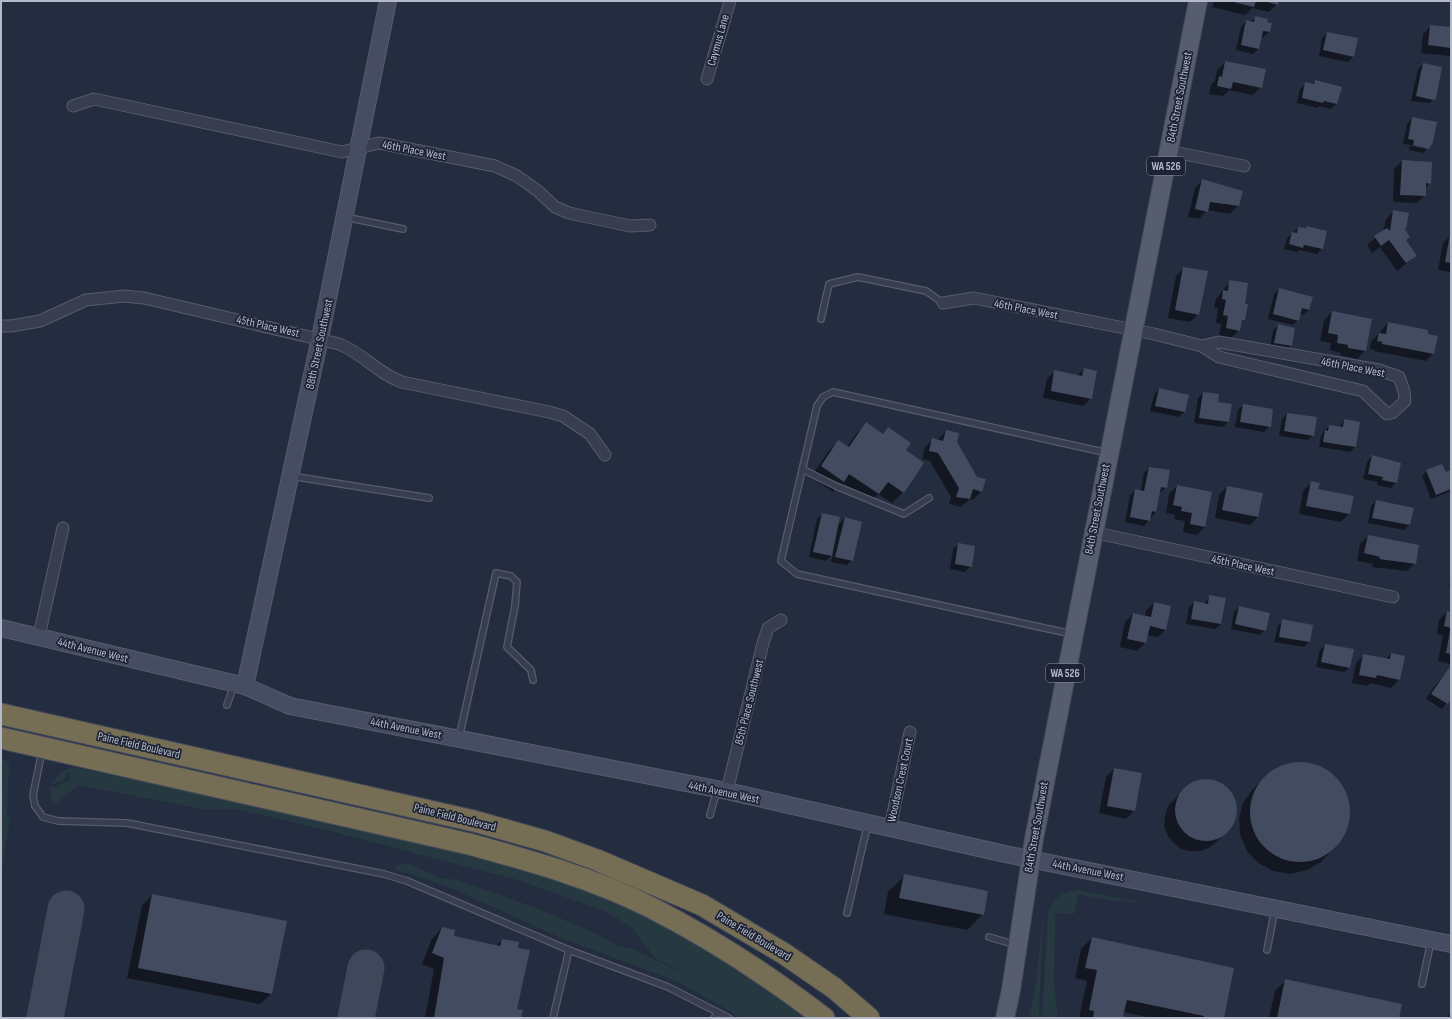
<svg xmlns="http://www.w3.org/2000/svg" width="1452" height="1019" font-family="'Sofia Sans Condensed',sans-serif">
<style>
.green{fill:#263940}
.shadow{fill:#0007}
.lines{fill:none;stroke-linecap:round;stroke-linejoin:round}
.taxiway{stroke:#3f475a;stroke-width:37}
.building{fill:#434b61}
.lane-casing{stroke:#565c6d;stroke-width:8}
.street-casing{stroke:#565c6d;stroke-width:13}
.secondary-casing{stroke:#565c6d;stroke-width:18}
.primary-casing{stroke:#424758;stroke-width:20}
.highway-casing{stroke:#43495a;stroke-width:23}
.lane{stroke:#383e4f;stroke-width:5.5}
.street{stroke:#383e4f;stroke-width:11}
.secondary{stroke:#464d62;stroke-width:16}
.primary{stroke:#565d6f;stroke-width:18}
.highway{stroke:#756e55;stroke-width:21}
.labels{text-anchor:middle;stroke-width:3.5;stroke-linejoin:round;paint-order:stroke}
.shield{fill:#1d2334;stroke:#878d9d;stroke-width:1}
.shield-label{font-size:11px;font-weight:bold;fill:#b5baca}
.street-label{font-size:12px;fill:#b5baca;stroke:#1d2334}
</style>
<rect width="100%" height="100%" fill="#242c3f"/>
<!-- green -->
<g class="green">
<polygon points="1,757 9,763 7,816 10,819 1,874"/>
<path d="M72 767 226 798 464 854C532 871 601 892 664 925 714 952 760 984 806 1018L740 1017 678 982 559 937 447 886 393 869 401 864H409L441 878 457 880 539 909 599 935 615 945 632 949 712 986 655 958 632 928 607 912 518 880 326 830 236 809H202L78 785 54 805 51 799 50 787H54L70 780V772H67L64 780 51 784 61 772Z"/>
<path d="M1079 890 1144 903 1131 902 1122 899 1118 902 1078 894 1074 914 1055 913 1054 984 1058 1018H1042L1048 914C1053 898 1062 890 1079 890Z"/>
<polygon points="1043,915 1039,1011 1038,1018 1029,1018 1036,984"/>
</g>
<!-- shadow -->
<g class="shadow">
<polygon points="1214,1 1278,1 1277,4 1269,12 1252,8 1245,15 1212,7"/>
<polygon points="1256,17 1271,23 1269,32 1263,37 1261,37 1258,49 1253,54 1236,50 1241,27 1246,21 1250,22"/>
<polygon points="1431,26 1451,28 1451,56 1421,53 1423,34"/>
<polygon points="1328,33 1356,39 1353,57 1348,62 1319,56 1322,38"/>
<polygon points="1225,62 1261,87 1253,95 1229,90 1223,96 1209,94 1211,85 1215,81 1217,70"/>
<polygon points="1423,64 1435,98 1430,103 1411,101 1418,69"/>
<polygon points="1315,81 1336,104 1331,109 1319,106 1317,108 1297,103 1300,89 1306,84 1311,85"/>
<polygon points="1412,118 1428,147 1403,144 1407,124"/>
<polygon points="1410,146 1427,149 1423,153 1409,150"/>
<polygon points="1402,161 1430,183 1425,188 1425,195 1417,203 1393,202 1394,169"/>
<polygon points="1203,180 1238,206 1230,214 1207,210 1199,219 1188,217 1195,188"/>
<polygon points="1394,211 1405,228 1405,240 1416,256 1397,271 1380,247 1372,253 1367,245 1383,231 1386,219"/>
<polygon points="1306,227 1322,248 1317,254 1299,250 1297,252 1284,249 1287,238 1298,228 1304,229"/>
<polygon points="1451,235 1451,272 1438,270 1443,243"/>
<polygon points="1184,268 1198,314 1190,322 1168,318 1176,276"/>
<polygon points="1230,281 1243,305 1244,319 1241,323 1239,330 1231,338 1219,336 1221,324 1216,323 1218,308 1214,307 1216,299"/>
<polygon points="1279,289 1309,310 1303,315 1300,314 1298,320 1293,325 1268,319 1274,294"/>
<polygon points="1332,312 1365,351 1357,359 1340,355 1341,353 1330,350 1331,343 1320,341 1324,320"/>
<polygon points="1388,323 1426,334 1434,353 1426,361 1374,351 1375,350 1370,349 1371,342"/>
<polygon points="1278,325 1291,346 1286,351 1270,348 1273,331"/>
<polygon points="1084,369 1091,398 1083,406 1043,398 1047,379 1055,371 1077,376"/>
<polygon points="1159,389 1188,396 1184,412 1179,417 1150,411 1154,395"/>
<polygon points="1203,393 1217,403 1228,422 1223,427 1194,423 1198,398"/>
<polygon points="1243,405 1270,426 1264,432 1235,427 1238,410"/>
<polygon points="1287,414 1313,435 1308,440 1279,436 1282,419"/>
<polygon points="1344,420 1359,423 1355,447 1350,452 1319,447 1321,436 1324,431 1329,426 1339,427"/>
<polygon points="866,424 882,435 888,428 904,450 923,463 903,492 892,503 878,494 868,504 839,485 833,492 811,477 828,452 838,441 847,447 856,434"/>
<polygon points="946,431 956,442 981,492 973,500 970,499 961,507 949,504 951,497 930,461 922,459 925,447 933,439 938,440"/>
<polygon points="1372,456 1396,482 1391,488 1377,485 1378,482 1363,479 1367,462"/>
<polygon points="1149,468 1166,487 1161,492 1159,492 1156,512 1144,526 1125,522 1130,495 1136,490 1141,491 1144,473"/>
<polygon points="1427,471 1445,474 1451,471 1451,491 1431,499 1422,476"/>
<polygon points="1311,483 1317,490 1353,497 1349,514 1341,522 1299,514 1303,491"/>
<polygon points="1177,486 1205,527 1197,535 1183,532 1185,521 1174,519 1175,515 1166,513 1169,494"/>
<polygon points="1227,487 1258,517 1250,525 1215,518 1219,495"/>
<polygon points="1376,501 1412,509 1409,525 1404,530 1368,523 1371,506"/>
<polygon points="823,514 837,526 845,518 852,560 847,565 831,562 833,554 826,561 809,557 817,519"/>
<polygon points="1368,536 1415,563 1407,571 1372,567 1373,564 1357,561 1360,544"/>
<polygon points="959,544 971,566 965,572 950,569 953,549"/>
<polygon points="1451,581 1451,594 1449,584"/>
<polygon points="1210,596 1221,624 1215,629 1186,624 1189,607 1194,602 1204,604"/>
<polygon points="1154,603 1166,629 1158,637 1147,635 1145,643 1137,651 1120,647 1125,622 1133,614 1145,617 1146,611"/>
<polygon points="1239,607 1265,630 1260,635 1231,629 1234,612"/>
<polygon points="1447,612 1451,613 1451,664 1438,661 1443,635 1437,634 1439,620"/>
<polygon points="1283,620 1312,626 1309,642 1304,647 1274,642 1278,626"/>
<polygon points="1325,645 1350,667 1344,672 1316,667 1320,650"/>
<polygon points="1391,654 1399,680 1391,688 1370,683 1367,686 1352,683 1356,663 1364,655 1386,659"/>
<polygon points="1449,670 1451,671 1451,697 1442,709 1426,699 1434,687"/>
<polygon points="1291,763 1307,763 1322,768 1335,777 1345,790 1349,805 1349,821 1343,837 1332,850 1321,862 1307,870 1290,874 1273,871 1258,863 1247,851 1240,835 1239,818 1243,803 1252,790 1276,768"/>
<polygon points="1114,769 1134,811 1126,819 1099,813 1106,777"/>
<polygon points="1205,780 1215,781 1224,786 1231,794 1235,803 1235,813 1228,831 1216,842 1209,848 1200,851 1190,851 1181,849 1174,843 1168,836 1164,826 1165,816 1168,806 1186,787 1195,782"/>
<polygon points="904,876 983,914 967,930 884,914 888,892"/>
<polygon points="152,895 271,994 260,1004 127,978 142,906"/>
<polygon points="442,928 453,937 496,946 502,940 516,1010 520,1018 425,1018 434,969 422,964 432,939"/>
<polygon points="1092,938 1223,1018 1152,1018 1123,1012 1122,1017 1126,1018 1079,1018 1087,981 1075,978 1081,949"/>
<polygon points="1286,980 1398,1018 1269,1018 1275,991"/>
<polygon points="1450,1014 1451,1018 1446,1018"/>
</g>
<g class="lines">
<!-- taxiway -->
<g class="taxiway">
<polyline points="45,1018 66,909"/>
<polyline points="356,1018 366,968"/>
</g>
</g>
<!-- building -->
<g class="building">
<polygon points="1229,1 1256,1 1254,7"/>
<polygon points="1264,1 1279,1 1278,5"/>
<polygon points="1255,16 1268,19 1267,22 1272,23 1270,32 1263,31 1259,49 1241,45 1246,20 1254,22"/>
<polygon points="1430,25 1451,27 1451,48 1428,45"/>
<polygon points="1327,32 1358,38 1354,57 1323,50"/>
<polygon points="1225,61 1266,69 1262,88 1233,82 1231,89 1217,86 1219,76 1222,77"/>
<polygon points="1423,63 1442,67 1436,99 1433,100 1416,96"/>
<polygon points="1315,80 1342,87 1337,104 1324,101 1323,103 1302,98 1305,82 1314,84"/>
<polygon points="1412,117 1437,122 1433,142 1429,149 1413,145 1414,140 1408,139"/>
<polygon points="1402,160 1432,162 1431,184 1426,183 1426,196 1400,195"/>
<polygon points="1202,179 1243,191 1239,206 1210,202 1208,212 1195,209"/>
<polygon points="1393,210 1409,213 1406,229 1404,228 1410,237 1406,240 1417,256 1406,263 1389,240 1381,246 1374,236 1387,228 1390,231"/>
<polygon points="1306,226 1327,231 1323,249 1304,245 1303,248 1289,244 1292,232 1297,233 1298,227 1306,228"/>
<polygon points="1450,234 1451,234 1451,263 1445,262"/>
<polygon points="1183,267 1208,271 1199,315 1175,310"/>
<polygon points="1229,280 1248,283 1245,304 1248,304 1245,320 1242,320 1240,331 1226,328 1228,316 1223,315 1226,300 1222,299 1223,290 1228,291"/>
<polygon points="1279,288 1313,297 1309,310 1302,308 1299,321 1273,314"/>
<polygon points="1332,311 1372,319 1366,351 1348,348 1348,345 1337,343 1338,335 1328,333"/>
<polygon points="1388,322 1428,330 1428,334 1438,336 1434,354 1382,344 1382,342 1377,341 1379,333 1386,334"/>
<polygon points="1278,324 1295,328 1292,346 1274,343"/>
<polygon points="1084,368 1097,371 1092,399 1051,391 1054,370 1082,376"/>
<polygon points="1159,388 1189,395 1185,412 1155,406"/>
<polygon points="1203,392 1219,394 1218,402 1232,404 1229,422 1199,418"/>
<polygon points="1243,404 1273,409 1271,427 1240,422"/>
<polygon points="1287,413 1317,417 1314,436 1284,431"/>
<polygon points="1344,419 1360,422 1356,447 1323,442 1325,430 1328,431 1329,425 1343,427"/>
<polygon points="866,422 883,434 888,427 911,443 906,450 924,463 904,493 888,482 879,494 849,474 844,482 821,466 838,440 849,447"/>
<polygon points="946,430 959,433 957,442 977,477 986,479 982,492 973,489 970,499 956,497 959,488 938,453 929,451 932,438 943,441"/>
<polygon points="1372,455 1401,463 1397,483 1382,480 1383,477 1368,474"/>
<polygon points="1442,464 1446,472 1451,470 1451,489 1436,495 1426,470"/>
<polygon points="1149,467 1170,470 1167,488 1161,487 1156,512 1152,511 1150,521 1130,517 1135,489 1144,491"/>
<polygon points="1311,481 1320,483 1318,489 1354,496 1350,514 1306,506"/>
<polygon points="1177,485 1212,492 1205,527 1190,524 1192,513 1181,511 1182,507 1173,505"/>
<polygon points="1227,486 1263,493 1258,517 1222,510"/>
<polygon points="1376,500 1414,508 1410,525 1372,518"/>
<polygon points="822,513 840,517 832,556 813,552"/>
<polygon points="845,517 862,522 853,561 835,557"/>
<polygon points="1368,535 1419,545 1416,564 1379,559 1380,557 1364,553"/>
<polygon points="958,543 975,546 972,567 955,564"/>
<polygon points="1209,595 1226,598 1221,624 1191,619 1194,601 1208,604"/>
<polygon points="1154,602 1171,606 1166,630 1150,626 1146,643 1127,639 1133,613 1151,617"/>
<polygon points="1239,606 1270,613 1266,631 1235,624"/>
<polygon points="1447,611 1451,612 1451,628 1444,626"/>
<polygon points="1282,619 1313,625 1310,642 1279,637"/>
<polygon points="1450,631 1451,631 1451,654 1446,653"/>
<polygon points="1325,644 1354,649 1350,668 1321,662"/>
<polygon points="1391,653 1405,656 1400,680 1377,675 1376,678 1359,675 1363,654 1390,659"/>
<polygon points="1449,668 1451,670 1451,699 1448,704 1431,694"/>
<circle cx="1300" cy="812" r="50"/>
<polygon points="1114,768 1142,773 1135,811 1107,806"/>
<circle cx="1206" cy="810" r="31"/>
<polygon points="904,874 988,891 984,915 899,898"/>
<polygon points="152,894 287,921 272,994 138,968"/>
<polygon points="442,927 455,930 454,936 500,946 502,939 519,942 518,948 530,950 517,1009 523,1010 521,1018 434,1018 444,958 432,953"/>
<polygon points="1092,937 1234,968 1224,1018 1204,1018 1204,1016 1127,1000 1123,1016 1128,1018 1093,1018 1094,1011 1089,1010 1097,970 1085,968"/>
<polygon points="1285,979 1402,1004 1399,1018 1277,1018"/>
</g>
<g class="lines">
<!-- lane casing -->
<g class="lane-casing">
<g id="lane">
<polyline points="345,217 403,229"/>
<polyline points="821,319 829,284 858,277 926,291 943,303"/>
<polyline points="802,469 836,486 904,514 929,498"/>
<polyline points="291,476 429,498"/>
<polyline points="1072,634 797,574 781,561 817,406 823,397 833,392 1108,453"/>
<polyline points="227,705 234,685"/>
<polyline points="459,738 496,573 511,576 517,582 515,606 507,647 531,670 533,680"/>
<polyline points="42,751 33,795 35,806 43,817 58,821 127,823 384,874 407,881 569,950 668,987 729,1018"/>
<polyline points="710,815 717,790"/>
<polyline points="847,913 868,823"/>
<polyline points="989,937 1016,945"/>
<polyline points="1267,950 1275,909"/>
<polyline points="1422,984 1431,941"/>
<polyline points="553,1018 569,950"/>
<polyline points="714,1018 718,1013"/>
</g>
</g>
<!-- street casing -->
<g class="street-casing">
<g id="street">
<polyline points="707,79 730,1"/>
<polyline points="73,106 94,99 342,152 379,143 495,166 517,176 538,191 555,207 569,213 630,226 650,225"/>
<polyline points="1169,151 1244,166"/>
<polyline points="943,303 974,298 1154,334 1202,346 1219,342 1379,370 1399,377 1404,391 1405,401 1392,413 1387,414 1363,391 1219,357 1202,346"/>
<path d="M1 326H11L40 321 86 300 124 296 144 298 339 344C363 353 378 374 402 382L549 412 563 416 590 434 605 455"/>
<polyline points="1092,532 1393,597"/>
<polyline points="39,636 63,528"/>
<polyline points="727,791 763,643 768,628 781,620"/>
<polyline points="890,828 910,732"/>
</g>
</g>
<!-- secondary casing -->
<g class="secondary-casing">
<g id="secondary">
<polyline points="1,628 245,686 290,706 727,791 1005,854 1451,944"/>
<polyline points="245,686 320,338 388,1"/>
</g>
</g>
<!-- primary casing -->
<g class="primary-casing">
<polyline id="primary" points="1005,1018 1011,990 1034,839 1198,1"/>
</g>
<!-- highway casing -->
<g class="highway-casing">
<g id="highway">
<polyline points="1,714 474,821 545,841 597,860 702,905 783,953 834,988 869,1018"/>
<path d="M1 738 469 844C531 861 593 878 650 907 711 938 769 976 824 1018"/>
</g>
</g>
<!-- lane -->
<use href="#lane" class="lane"/>
<!-- street -->
<use href="#street" class="street"/>
<!-- secondary -->
<use href="#secondary" class="secondary"/>
<!-- primary -->
<use href="#primary" class="primary"/>
<!-- highway -->
<use href="#highway" class="highway"/>
</g>
<g class="labels">
<!-- shield labels -->
<g class="shield">
<rect x="1147" y="157" width="38" height="18" rx="3"/>
<rect x="1046" y="664" width="38" height="18" rx="3"/>
</g>
<g class="shield-label">
<text x="1166" y="170">WA 526</text>
<text x="1065" y="677">WA 526</text>
</g>
<!-- street labels -->
<g class="street-label">
<text transform="translate(718 40) rotate(-74)" y="4">Caymus Lane</text>
<text transform="translate(1179 97) rotate(-79)" y="4">84th Street Southwest</text>
<text transform="translate(414 150) rotate(11)" y="4">46th Place West</text>
<text transform="translate(1026 309) rotate(11)" y="4">46th Place West</text>
<text transform="translate(268 326) rotate(13)" y="4">45th Place West</text>
<text transform="translate(319 344) rotate(-78)" y="4">88th Street Southwest</text>
<text transform="translate(1353 367) rotate(11)" y="4">46th Place West</text>
<text transform="translate(1097 509) rotate(-79)" y="4">84th Street Southwest</text>
<text transform="translate(1243 565) rotate(12)" y="4">45th Place West</text>
<text transform="translate(93 650) rotate(14)" y="4">44th Avenue West</text>
<text transform="translate(749 702) rotate(-76)" y="4">85th Place Southwest</text>
<text transform="translate(406 728) rotate(11)" y="4">44th Avenue West</text>
<text transform="translate(139 745) rotate(13)" y="4">Paine Field Boulevard</text>
<text transform="translate(900 780) rotate(-78)" y="4">Woodson Crest Court</text>
<text transform="translate(724 792) rotate(12)" y="4">44th Avenue West</text>
<text transform="translate(455 817) rotate(14)" y="4">Paine Field Boulevard</text>
<text transform="translate(1036 827) rotate(-80)" y="4">84th Street Southwest</text>
<text transform="translate(1088 870) rotate(11)" y="4">44th Avenue West</text>
<text transform="translate(754 936) rotate(31)" y="4">Paine Field Boulevard</text>
</g>
</g>
<!-- border -->
<rect width="1452" height="1019" fill="none" stroke="#b5baca" stroke-width="4"/>
</svg>
